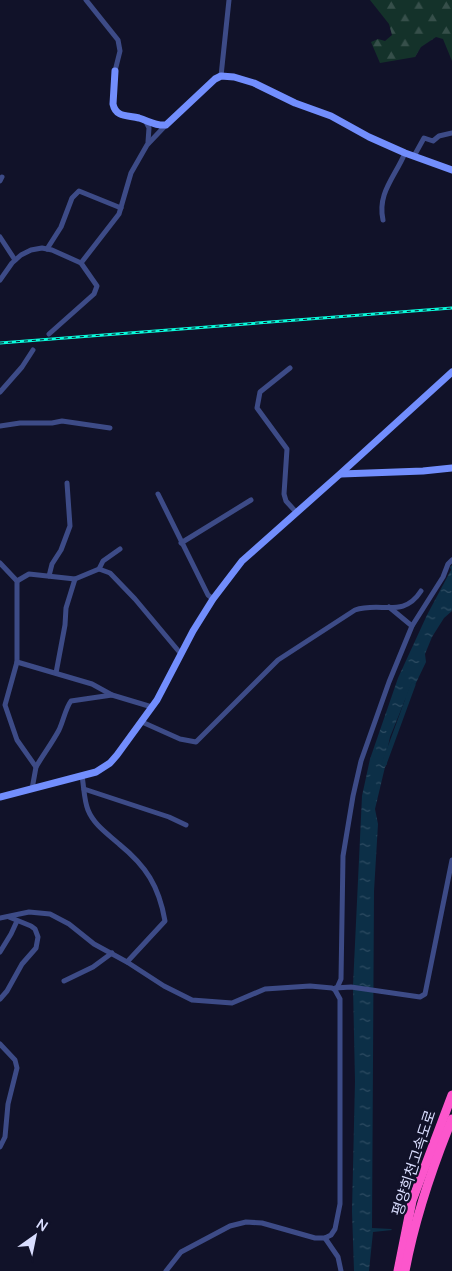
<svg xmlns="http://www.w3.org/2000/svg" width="452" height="1271" font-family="Manrope,'Noto Sans KR',sans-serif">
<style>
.forest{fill:url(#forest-firs)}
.water{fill:url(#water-ripples)}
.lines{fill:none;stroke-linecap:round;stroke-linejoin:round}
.canal{stroke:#0c2f47;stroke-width:5}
.street{stroke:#3d4b87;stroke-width:5}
.secondary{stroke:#728efd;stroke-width:7}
.highway{stroke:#fc56cc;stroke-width:9}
.rail-casing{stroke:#09fbdb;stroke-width:3}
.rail{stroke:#111229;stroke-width:1;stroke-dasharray:4;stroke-linecap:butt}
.labels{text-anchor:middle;stroke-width:4.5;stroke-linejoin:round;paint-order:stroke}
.street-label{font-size:15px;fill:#d9ddfe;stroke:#111229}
</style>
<defs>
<pattern id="forest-firs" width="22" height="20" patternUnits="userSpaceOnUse" patternTransform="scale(1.25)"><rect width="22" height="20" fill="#14322a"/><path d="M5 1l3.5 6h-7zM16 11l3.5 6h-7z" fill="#364f4a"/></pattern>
<pattern id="water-ripples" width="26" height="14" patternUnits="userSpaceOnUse" patternTransform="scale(1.25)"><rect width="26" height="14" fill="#0c2f47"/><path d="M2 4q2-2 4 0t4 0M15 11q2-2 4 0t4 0" fill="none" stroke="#2f4d63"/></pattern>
</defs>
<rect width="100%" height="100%" fill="#111229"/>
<!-- forest -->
<polygon class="forest" points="452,0 452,61 443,39 436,37 421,47 415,57 380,63 371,42 378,39 385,41 392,35 389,24 370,0"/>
<!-- water -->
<polygon class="water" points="452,565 452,611 444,618 432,637 425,654 426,662 415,685 405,700 390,737 386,756 387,764 385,767 375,809 378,824 374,891 372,1228 391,1229 392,1230 373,1232 369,1271 354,1271 352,1211 355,1081 353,986 362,796 370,759 398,678 427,615 451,570 450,567"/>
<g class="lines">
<!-- canal -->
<polyline class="canal" points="384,764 413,685"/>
<!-- street -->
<g class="street">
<polyline points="86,0 118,40 120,51 115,71"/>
<polyline points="221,76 229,0"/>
<polyline points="146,122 149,128 148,142"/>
<polyline points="414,156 424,138 433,141 439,136 452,133"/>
<polyline points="0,181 2,177"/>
<path d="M383 220C377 193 395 177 405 153"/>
<polyline points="0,237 15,260"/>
<polyline points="47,249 61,227 72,198 79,191 121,208"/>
<polyline points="81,263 119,214 131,173 147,145 166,125"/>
<polyline points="0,280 12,263 21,255 31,250 42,248 52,250 81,263 97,286 94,294 49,334"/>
<polyline points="290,368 260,392 257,408 287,449 284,494 286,501 296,512"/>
<polyline points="0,392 22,367 33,350"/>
<polyline points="0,426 20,423 52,423 62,421 110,428"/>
<polyline points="158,494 208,595 213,599"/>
<polyline points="181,543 251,500"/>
<polyline points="0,563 17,581 17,662 5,705 17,740 36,767 32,789"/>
<polyline points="99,569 110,573 135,599 181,654"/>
<polyline points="49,576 52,564 61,550 70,526 67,483"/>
<polyline points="17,581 29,574 75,579 99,569 103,561 120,549"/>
<polyline points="389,607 412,626"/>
<polyline points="17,662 92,684 112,695 152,707"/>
<polyline points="56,673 65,625 66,608 75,579"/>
<path d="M142 722 180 739 196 742 278 660 355 610C381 601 403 619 421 591"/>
<path d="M36 767C43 755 52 743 59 730 63 722 66 707 71 701L112 695"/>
<path d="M82 776C84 787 84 800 88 810 94 825 108 834 119 844 146 866 159 886 165 921L127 962"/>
<polyline points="84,789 169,817 186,825"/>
<polyline points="0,918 29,912 50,914 69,924 94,944 127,962 164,986 192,1000 232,1003 265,989 310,986 332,988 335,990 340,999 340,1204 335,1229 331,1235 325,1238 315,1238 262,1223 246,1222 230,1226 181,1252 166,1271"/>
<polyline points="0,952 11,934 17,921"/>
<polyline points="64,981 93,967 112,953"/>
<polyline points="335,988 351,987 420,997 425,994 452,860"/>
<polyline points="337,988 341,979 343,856 353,796 361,761 389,682 412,626 443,577 448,564 452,560"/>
<polyline points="0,999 7,991 22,964 36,948 38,937 35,929 31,926 9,917"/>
<polyline points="0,1044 15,1060 17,1068 8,1104 5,1137 0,1147"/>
<polyline points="325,1238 338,1257 341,1271"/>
</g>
<!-- secondary -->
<g class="secondary">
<path d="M115 71 113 104C116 118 128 115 139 118 149 121 155 126 166 125L215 79 221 76 234 77 254 83 295 103 331 116 369 137 405 153 452 170"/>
<polyline points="341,474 423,471 452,468"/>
<polyline points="0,797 96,772 110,763 117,755 157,700 193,631 213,599 242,561 340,474 452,372"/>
</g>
<!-- highway -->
<g class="highway">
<polyline points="398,1271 412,1201 452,1095"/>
<path d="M405 1271C415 1218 432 1168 452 1119"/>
</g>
<!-- rail casing -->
<g class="rail-casing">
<polyline id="rail" points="0,343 452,308"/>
</g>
<!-- rail -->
<use href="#rail" class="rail"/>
</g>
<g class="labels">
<!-- street labels -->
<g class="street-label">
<text transform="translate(414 1163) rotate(-72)" y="5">평양희천고속도로</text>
</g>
</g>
<!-- north arrow -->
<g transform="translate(35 1236) rotate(33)" stroke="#111229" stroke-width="4" paint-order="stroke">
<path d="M0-4L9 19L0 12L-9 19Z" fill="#d9ddfe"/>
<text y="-8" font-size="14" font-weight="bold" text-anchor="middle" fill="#d9ddfe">N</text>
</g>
</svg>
